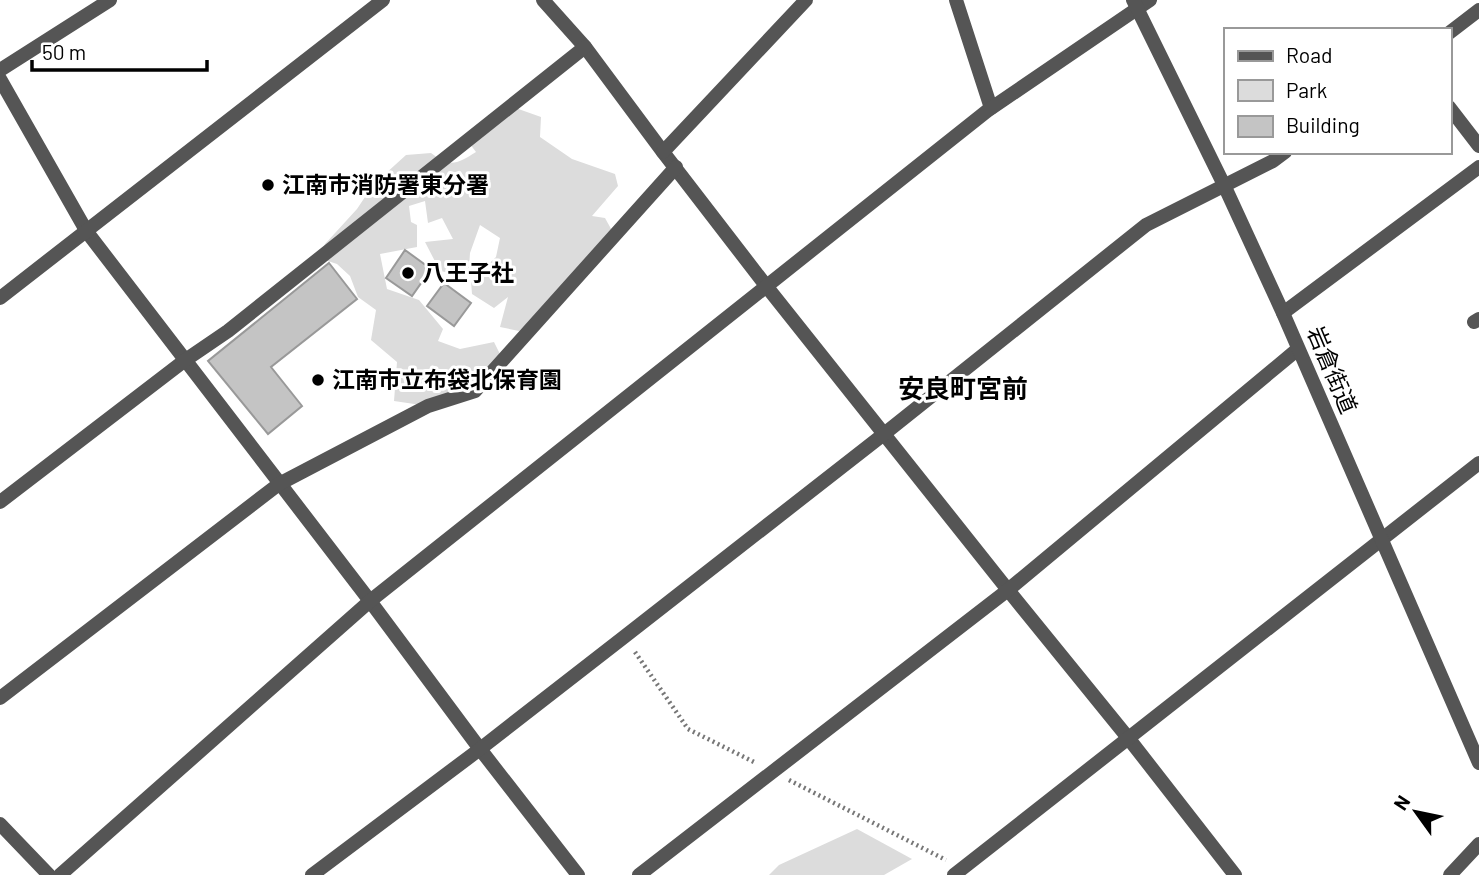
<svg xmlns="http://www.w3.org/2000/svg" width="1479" height="875" font-family="Barlow,'Noto Sans JP',sans-serif">
<style>
.green{fill:#dcdcdc}
.building{fill:#c4c4c4;stroke:#999;stroke-width:2}
.lines{fill:none;stroke-linecap:round;stroke-linejoin:round}
.path{stroke:#777;stroke-width:4.5;stroke-dasharray:2 3.5;stroke-linecap:butt}
.minor{stroke:#555;stroke-width:14}
.tertiary{stroke:#555;stroke-width:14}
.poi-dot{fill:#000;stroke:#fff;stroke-width:2.5}
.labels{text-anchor:middle;stroke-width:6;stroke-linejoin:round;paint-order:stroke}
.poi-label{font-size:23px;font-weight:bold;fill:#000;stroke:#fff;text-anchor:start}
.street-label{font-size:23px;fill:#000;stroke:#fff}
.quarter-label{font-size:26px;font-weight:bold;fill:#000;stroke:#fff}
</style>
<rect width="100%" height="100%" fill="#fff"/>
<!-- green -->
<g class="green">
<path d="M510 106 541 117 540 137 572 159 615 174 618 186 592 216 605 218 615 236 561 296 519 331 500 327 508 297 494 308 472 294 471 281 496 257 500 238 480 225 470 253 469 268 451 273 440 271 425 242 453 239 442 218 428 223 425 201 409 206 411 222 417 225V247L380 254 387 289 419 300 443 329 438 341 460 349 494 342 501 356 473 382 428 406 394 401 397 362 371 340 376 310 358 297 350 276 337 264 319 258 325 244 357 209 373 185 406 155 431 153C450 168 457 164 476 152L467 140Z"/>
<polygon points="857,829 912,859 884,875 769,875 779,865"/>
</g>
<!-- building -->
<g class="building">
<polygon points="405,250 431,269 412,296 386,278"/>
<polygon points="329,263 357,299 271,367 302,406 268,434 208,361"/>
<polygon points="444,283 471,303 454,326 427,306"/>
</g>
<g class="lines">
<!-- path -->
<g class="path">
<polyline points="635,652 688,729 756,763"/>
<polyline points="789,780 946,860"/>
</g>
<!-- minor -->
<g class="minor">
<polyline points="543,0 585,47 663,152 767,287 1008,590 1129,739 1235,875"/>
<polyline points="956,0 991,108"/>
<polyline points="1449,33 1479,10"/>
<polyline points="0,70 110,0"/>
<polyline points="1449,107 1479,146"/>
<polyline points="663,152 806,0"/>
<polyline points="87,232 370,601 480,749 578,875"/>
<polyline points="1283,313 1479,167"/>
<polyline points="1474,322 1479,319"/>
<polyline points="0,502 184,361 228,331 585,47"/>
<polyline points="0,698 279,484 428,406 475,391 676,167"/>
<polyline points="0,824 49,875"/>
<polyline points="60,875 370,601 987,111 1150,0"/>
<polyline points="312,875 480,749 624,637 884,434 1146,225 1273,161 1285,152"/>
<polyline points="639,875 1008,590 1298,349"/>
<polyline points="954,875 1479,463"/>
<polyline points="1450,875 1479,844"/>
</g>
<!-- tertiary -->
<g class="tertiary">
<polyline points="1133,0 1224,185 1283,313 1479,763"/>
<polyline points="0,79 87,232"/>
<polyline points="0,298 383,0"/>
</g>
</g>
<!-- markers -->
<g class="poi-dot">
<circle cx="268" cy="185" r="7"/>
<circle cx="408" cy="273" r="7"/>
<circle cx="318" cy="380" r="7"/>
</g>
<g class="labels">
<!-- poi labels -->
<g class="poi-label">
<text x="282" y="193">江南市消防署東分署</text>
<text x="422" y="281">八王子社</text>
<text x="332" y="388">江南市立布袋北保育園</text>
</g>
<!-- street labels -->
<g class="street-label">
<text transform="translate(1332 370) rotate(67)" y="8">岩倉街道</text>
</g>
<!-- quarter labels -->
<g class="quarter-label">
<text x="963" y="398">安良町宮前</text>
</g>
</g>
<!-- legend -->
<rect x="1224" y="28" width="228" height="126" fill="#ffffff" stroke="#999999" stroke-width="2"/>
<rect x="1238" y="51" width="35" height="10" fill="#555555" stroke="#999999" stroke-width="2"/>
<text x="1286" y="63" font-size="21" fill="#000000">Road</text>
<rect x="1238" y="80" width="35" height="21" fill="#dcdcdc" stroke="#999999" stroke-width="2"/>
<text x="1286" y="98" font-size="21" fill="#000000">Park</text>
<rect x="1238" y="116" width="35" height="21" fill="#c4c4c4" stroke="#999999" stroke-width="2"/>
<text x="1286" y="133" font-size="21" fill="#000000">Building</text>
<!-- north arrow -->
<g transform="translate(1416 812) rotate(303)" stroke="#ffffff" stroke-width="5" paint-order="stroke">
<path d="M0-5L12 26L0 18L-12 26Z" fill="#000000"/>
<text y="-10" font-size="19" font-weight="bold" text-anchor="middle" fill="#000000">N</text>
</g>
<!-- scale -->
<path d="M32 60v10h175v-10" fill="none" stroke="#000000" stroke-width="3.5"/>
<text x="42" y="60" font-size="21" fill="#000000" stroke="#ffffff" stroke-width="5" paint-order="stroke">50 m</text>
</svg>
